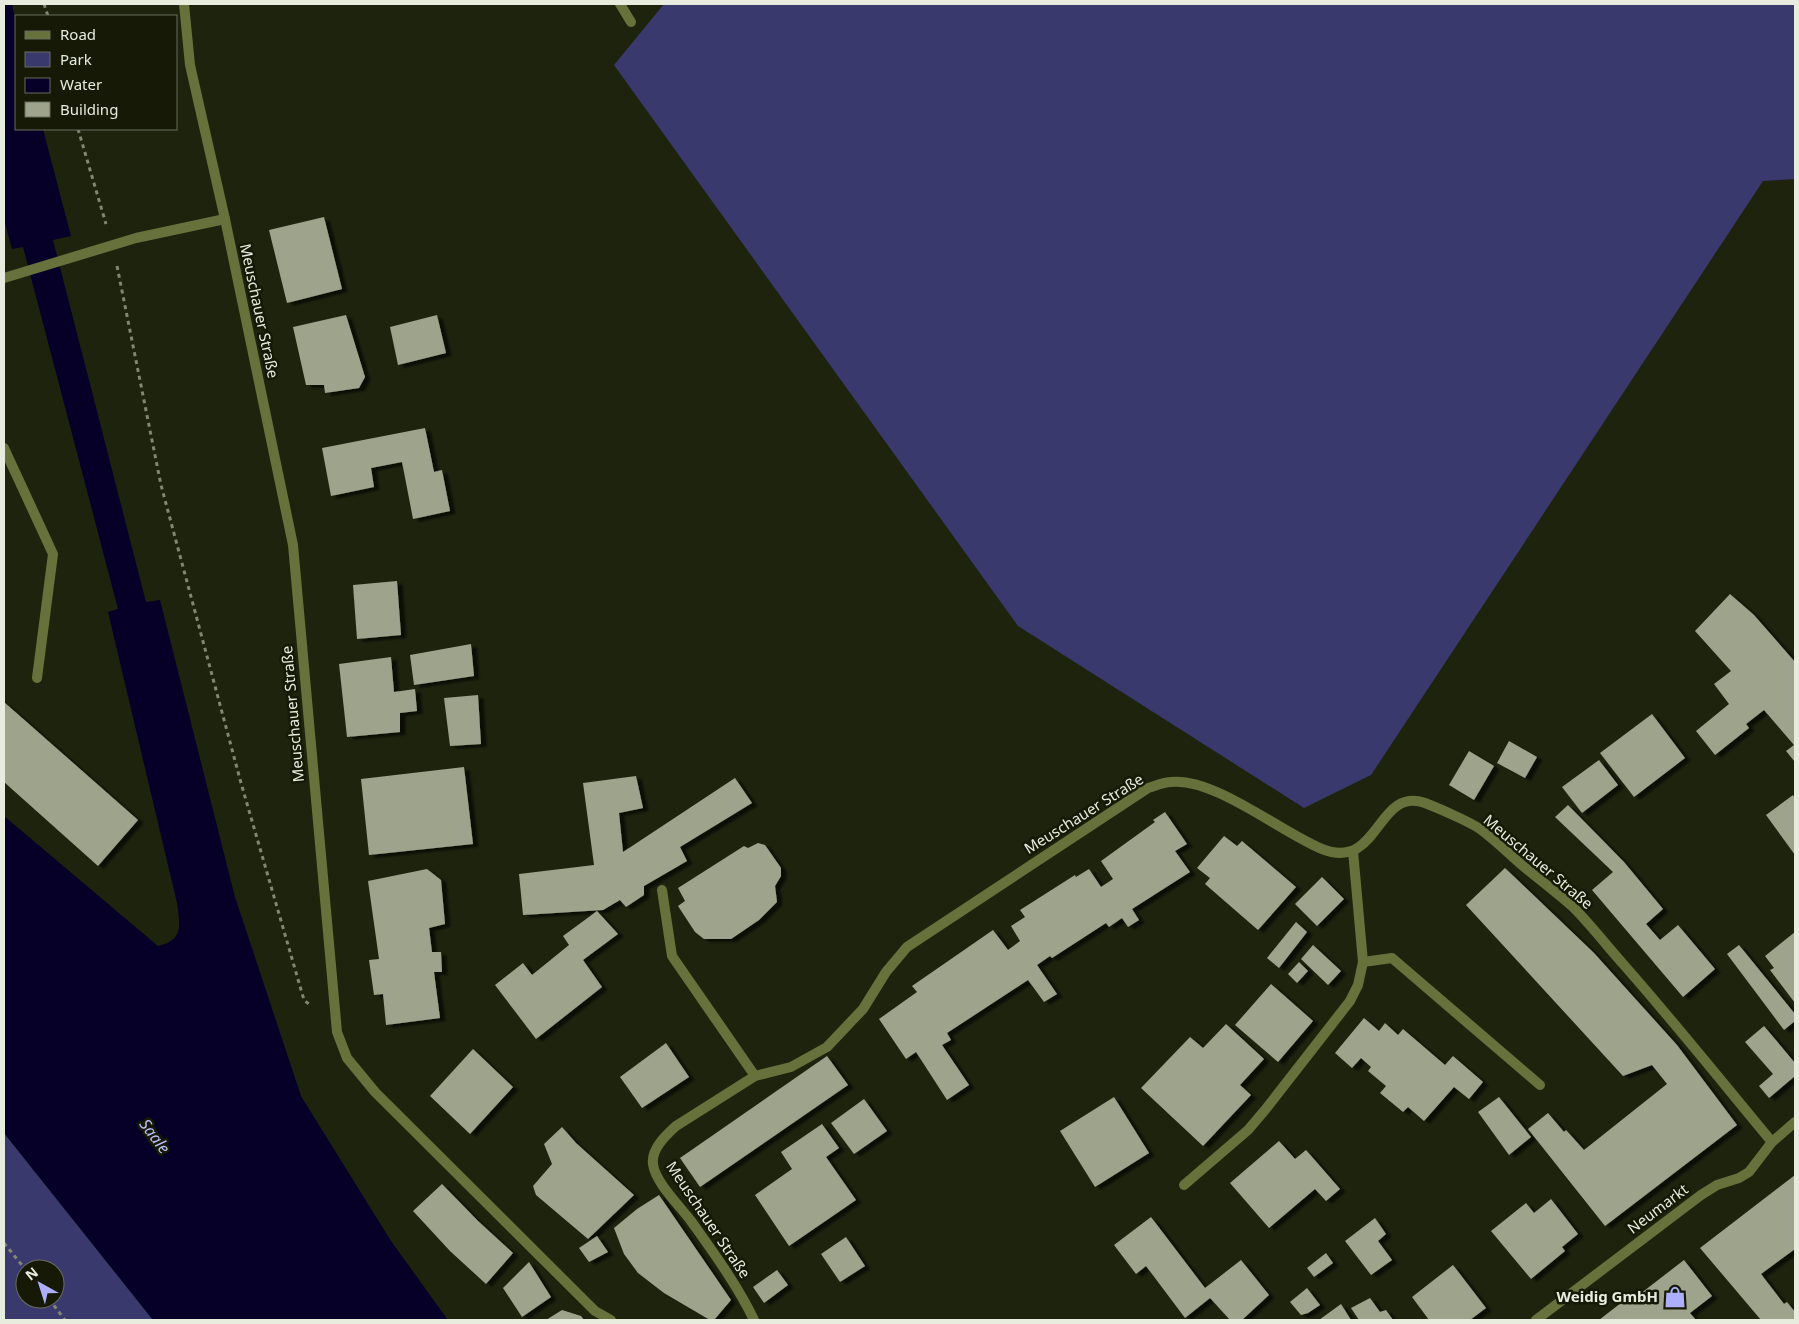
<svg xmlns="http://www.w3.org/2000/svg" width="1799" height="1324" font-family="'Noto Sans',sans-serif">
<style>
.green{fill:#39396e;fill-rule:evenodd}
.water{fill:#060028}
.building{fill:#9da48b;filter:url(#shadow)}
.lines{fill:none;stroke-linecap:round;stroke-linejoin:round}
.path{stroke:#818675;stroke-width:3;stroke-dasharray:4 4;stroke-linecap:butt}
.service{stroke:#66713c;stroke-width:10}
.minor{stroke:#66713c;stroke-width:10}
.labels{text-anchor:middle;stroke-width:5;stroke-linejoin:round;paint-order:stroke}
.street-label{font-size:15px;fill:#e8ecdf;stroke:#151906}
.poi-label{font-size:15px;font-weight:bold;fill:#e8ecdf;stroke:#151906;text-anchor:end}
.water-label{font-size:16px;font-style:italic;fill:#bcbffc;stroke:#151906}
</style>
<defs>
<filter id="shadow"><feDropShadow dx="5.5" dy="3" stdDeviation="1" flood-color="#0009"/></filter>
</defs>
<rect width="100%" height="100%" fill="#1e230e"/>
<!-- green -->
<g class="green">
<polygon points="664,4 1795,4 1795,179 1763,181 1371,775 1304,808 1018,626 614,65"/>
<path d="M4 1133 153 1320H4ZM25 1269H55V1299H25Z"/>
</g>
<!-- water -->
<path class="water" d="M4 4H12L16 22V129H43L71 236 53 240 146 602 160 600 235 897 301 1096 391 1241 448 1320H153L4 1133V816L158 946C184 940 180 925 177 903L108 612 118 609 23 247 12 249 4 220Z"/>
<!-- building -->
<g class="building">
<polygon points="324,217 342,289 287,303 269,230"/>
<polygon points="346,315 365,377 359,388 325,393 324,385 306,385 293,327"/>
<polygon points="437,315 446,353 398,365 390,327"/>
<polygon points="425,428 434,472 442,470 450,511 413,519 402,462 371,468 374,487 331,496 322,448"/>
<polygon points="397,581 401,635 357,639 353,585"/>
<polygon points="1730,594 1754,615 1795,662 1795,762 1786,751 1794,745 1764,710 1746,724 1749,728 1715,755 1696,731 1729,704 1714,684 1731,671 1695,631"/>
<polygon points="471,644 474,676 414,685 410,655"/>
<polygon points="391,657 394,692 415,689 417,711 400,713 400,732 347,737 339,664"/>
<polygon points="478,695 481,744 450,746 444,698"/>
<polygon points="4,702 138,820 98,866 4,782"/>
<polygon points="1652,714 1685,758 1634,797 1600,753"/>
<polygon points="1509,741 1537,757 1525,778 1497,763"/>
<polygon points="1469,751 1494,766 1474,800 1449,785"/>
<polygon points="1599,760 1618,785 1582,813 1562,787"/>
<polygon points="464,767 473,844 369,855 361,779"/>
<polygon points="636,776 643,808 619,813 623,852 735,778 752,803 680,847 687,861 644,886 644,895 626,907 620,900 603,910 523,915 519,874 594,865 583,783"/>
<polygon points="1793,795 1795,799 1795,855 1766,815"/>
<polygon points="1568,805 1624,862 1663,909 1646,924 1660,940 1678,925 1715,969 1683,997 1592,890 1613,872 1555,817"/>
<polygon points="1165,812 1187,844 1175,851 1190,872 1132,909 1139,920 1128,927 1122,918 1109,927 1106,923 1052,958 1050,956 1037,965 1057,994 1044,1002 1028,980 947,1033 951,1040 942,1045 969,1085 947,1100 916,1052 906,1059 879,1019 917,992 912,986 993,930 1008,950 1020,941 1011,926 1025,917 1020,910 1075,875 1076,877 1089,869 1101,887 1113,879 1101,861 1155,822 1153,820"/>
<polygon points="1224,836 1237,846 1242,841 1296,887 1258,930 1205,884 1210,878 1197,868"/>
<polygon points="758,843 765,845 781,868 781,876 775,886 777,902 759,920 731,939 704,939 695,932 678,906 685,901 678,888 744,846 748,848"/>
<polygon points="1505,868 1594,953 1677,1045 1737,1125 1605,1226 1528,1129 1548,1113 1564,1132 1566,1130 1584,1150 1667,1084 1652,1065 1623,1076 1466,905"/>
<polygon points="427,869 441,880 445,924 429,928 432,952 441,952 442,972 434,972 440,1018 386,1025 383,994 374,995 369,960 379,959 368,881"/>
<polygon points="1322,877 1344,899 1317,926 1295,904"/>
<polygon points="597,911 618,934 583,960 602,987 536,1039 495,985 523,963 532,975 569,945 563,936"/>
<polygon points="1296,922 1307,932 1279,968 1267,958"/>
<polygon points="1795,932 1795,1003 1770,970 1774,968 1765,956"/>
<polygon points="1313,945 1341,971 1328,985 1301,959"/>
<polygon points="1739,945 1795,1014 1795,1021 1784,1030 1727,954"/>
<polygon points="1299,962 1308,971 1297,983 1288,974"/>
<polygon points="1271,984 1313,1021 1278,1062 1235,1025"/>
<polygon points="1364,1018 1379,1031 1385,1023 1398,1035 1403,1029 1445,1065 1453,1056 1483,1082 1469,1099 1454,1087 1424,1121 1408,1107 1403,1112 1380,1093 1386,1086 1368,1071 1371,1067 1361,1058 1352,1068 1335,1053"/>
<polygon points="1226,1024 1264,1059 1240,1085 1251,1095 1203,1146 1141,1088 1190,1037 1203,1048"/>
<polygon points="1764,1026 1795,1063 1795,1076 1769,1098 1759,1086 1773,1074 1745,1042"/>
<polygon points="666,1043 689,1077 642,1108 620,1077"/>
<polygon points="473,1049 513,1087 470,1134 430,1096"/>
<polygon points="827,1056 848,1085 700,1187 680,1158"/>
<polygon points="1114,1097 1149,1153 1095,1187 1060,1131"/>
<polygon points="1499,1097 1531,1137 1509,1155 1478,1112"/>
<polygon points="864,1099 887,1131 854,1154 831,1123"/>
<polygon points="822,1124 839,1148 826,1157 856,1200 789,1246 755,1195 792,1169 781,1152"/>
<polygon points="562,1127 576,1143 634,1195 588,1239 536,1195 533,1186 552,1164 544,1144"/>
<polygon points="1279,1141 1295,1159 1306,1150 1340,1189 1326,1201 1315,1189 1269,1228 1230,1183"/>
<polygon points="1795,1175 1795,1249 1761,1274 1784,1304 1787,1302 1795,1312 1795,1320 1761,1320 1700,1248"/>
<polygon points="442,1184 478,1221 513,1253 486,1284 450,1251 413,1211"/>
<polygon points="659,1195 731,1300 714,1320 710,1320 664,1293 638,1273 624,1254 614,1228 637,1209"/>
<polygon points="1551,1199 1578,1234 1562,1247 1565,1251 1531,1279 1491,1231 1526,1203 1534,1213"/>
<polygon points="1151,1217 1205,1288 1241,1260 1269,1295 1242,1320 1230,1320 1210,1298 1185,1318 1146,1266 1136,1274 1114,1245"/>
<polygon points="1375,1218 1386,1234 1378,1241 1392,1260 1371,1275 1345,1241"/>
<polygon points="597,1236 608,1252 589,1262 579,1248"/>
<polygon points="846,1237 865,1266 840,1282 821,1254"/>
<polygon points="1326,1253 1333,1263 1314,1277 1307,1268"/>
<polygon points="1684,1260 1712,1296 1690,1313 1696,1320 1599,1320 1626,1299 1640,1294"/>
<polygon points="529,1262 551,1297 522,1317 503,1288"/>
<polygon points="1453,1265 1486,1308 1470,1320 1429,1320 1412,1297"/>
<polygon points="777,1270 788,1285 764,1303 753,1287"/>
<polygon points="1307,1288 1320,1305 1308,1313 1301,1315 1290,1302"/>
<polygon points="1370,1298 1380,1312 1386,1310 1393,1320 1359,1320 1351,1308"/>
<polygon points="1341,1304 1351,1320 1319,1320"/>
<polygon points="562,1310 581,1316 584,1320 546,1320"/>
</g>
<g class="lines">
<!-- path -->
<g class="path">
<polyline points="44,4 48,16"/>
<polyline points="78,129 106,224"/>
<polyline points="117,266 161,485 241,783 304,1000 311,1006"/>
<polyline points="4,1243 25,1269"/>
<polyline points="49,1299 65,1320"/>
</g>
<!-- service -->
<g class="service">
<polyline points="620,4 631,22"/>
<polyline points="4,278 136,238 225,219"/>
<polyline points="4,448 53,554 37,678"/>
<polyline points="662,890 672,956 755,1076"/>
<polyline points="1363,962 1392,958 1540,1085"/>
<polyline points="1184,1185 1248,1130 1265,1110 1350,1001 1358,985 1363,962 1353,851"/>
</g>
<!-- minor -->
<g class="minor">
<polyline points="184,4 190,65 225,219 293,545 337,1032 347,1058 375,1092 595,1311 611,1320"/>
<path d="M754 1320C738 1286 713 1252 691 1221 679 1205 655 1182 653 1164 651 1149 666 1135 676 1126L755 1076 791 1067 827 1047 863 1009 886 972 907 947 1148 788C1155 786 1164 782 1171 782 1214 777 1282 833 1322 849 1380 872 1376 786 1425 803 1438 808 1470 822 1480 829 1495 840 1509 854 1523 866 1540 880 1557 893 1573 907 1591 925 1607 946 1624 965 1675 1023 1723 1083 1772 1142"/>
<polyline points="1536,1320 1701,1195 1717,1185 1739,1178 1749,1172 1772,1142 1795,1122"/>
</g>
</g>
<!-- icons -->
<defs>
<g id="shop-bare" transform="scale(1.725)"><path d="M-5-2.5h2.3a2.7 3.5 0 0 1 5.4 0H5L5.5 6h-11ZM-1.5-2.5h3a1.5 2.3 0 0 0-3 0Z" fill="#acaffb" stroke="#151906" stroke-width="2.5" paint-order="stroke"/></g>
</defs>
<g fill-rule="evenodd">
<use href="#shop-bare" x="1675" y="1297"/>
</g>
<g class="labels">
<!-- street labels -->
<g class="street-label">
<text transform="translate(259 311) rotate(78)" y="5">Meuschauer Straße</text>
<text transform="translate(293 714) rotate(-95)" y="5">Meuschauer Straße</text>
<text transform="translate(1084 814) rotate(-32)" y="5">Meuschauer Straße</text>
<text transform="translate(1538 862) rotate(40)" y="5">Meuschauer Straße</text>
<text transform="translate(1658 1209) rotate(-37)" y="5">Neumarkt</text>
<text transform="translate(708 1220) rotate(56)" y="5">Meuschauer Straße</text>
</g>
<!-- poi labels -->
<g class="poi-label">
<text x="1658" y="1302">Weidig GmbH</text>
</g>
<!-- water labels -->
<g class="water-label">
<text transform="translate(155 1136) rotate(53)" y="6">Saale</text>
</g>
</g>
<!-- border -->
<rect width="1799" height="1324" fill="none" stroke="#e8ecdf" stroke-width="10"/>
<!-- legend -->
<rect x="15" y="15" width="162" height="115" fill="#151906" stroke="#696d5d"/>
<rect x="25" y="31" width="25" height="8" fill="#66713c" stroke="#696d5d"/>
<text x="60" y="40" font-size="15" fill="#e8ecdf">Road</text>
<rect x="25" y="52" width="25" height="15" fill="#39396e" stroke="#696d5d"/>
<text x="60" y="65" font-size="15" fill="#e8ecdf">Park</text>
<rect x="25" y="78" width="25" height="15" fill="#060028" stroke="#696d5d"/>
<text x="60" y="90" font-size="15" fill="#e8ecdf">Water</text>
<rect x="25" y="102" width="25" height="15" fill="#9da48b" stroke="#696d5d"/>
<text x="60" y="115" font-size="15" fill="#e8ecdf">Building</text>
<!-- north arrow -->
<g transform="translate(40 1284) rotate(321)"><circle r="24" fill="#151906" stroke="#696d5d"/>
<path d="M0-4L9 19L0 12L-9 19Z" fill="#acaffb"/>
<text y="-8" font-size="14" font-weight="bold" text-anchor="middle" fill="#e8ecdf">N</text>
</g>
</svg>
